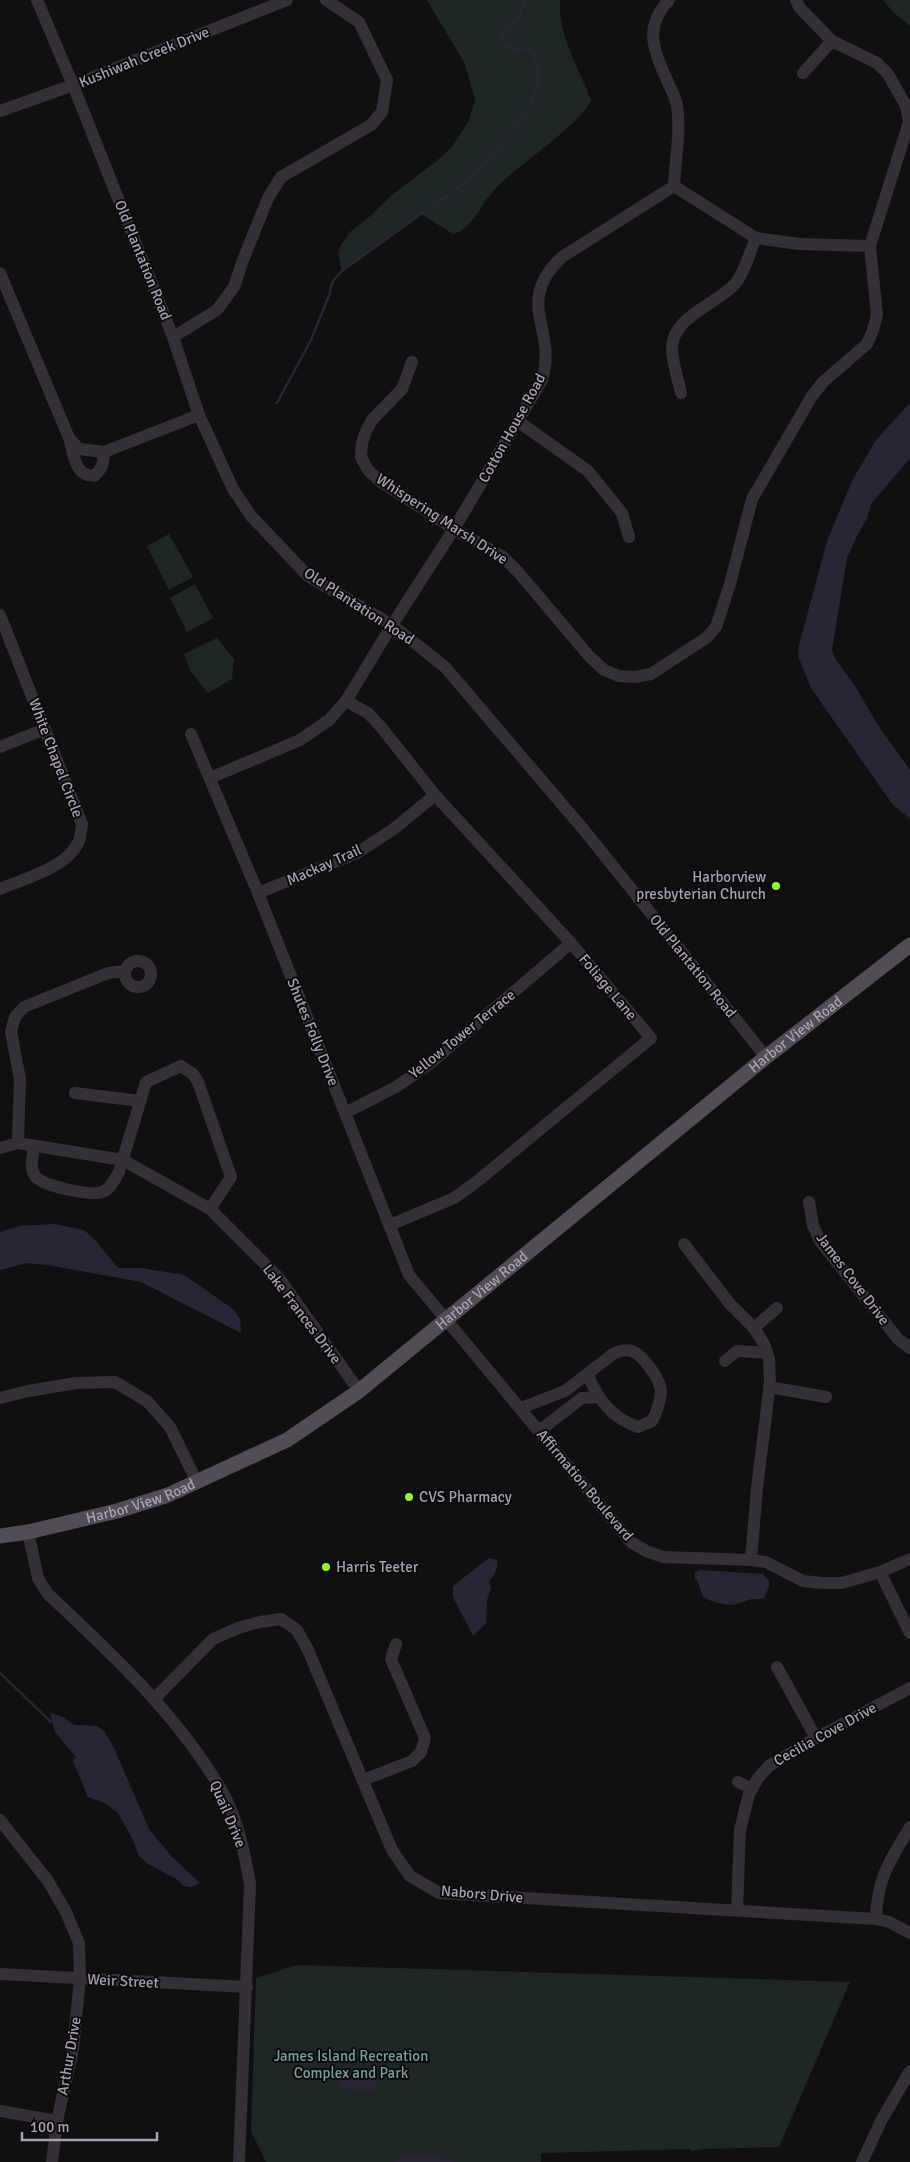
<svg xmlns="http://www.w3.org/2000/svg" width="910" height="2162" font-family="Signika,sans-serif">
<style>
.green{fill:#1e2726}
.water{fill:#2a2536}
.lines{fill:none;stroke-linecap:round;stroke-linejoin:round}
.stream{stroke:#2a2536;stroke-width:2.5}
.minor{stroke:#353037;stroke-width:12}
.major{stroke:#524c56;stroke-width:15}
.poi-dot{fill:#90ff1a;stroke:#0c0b0c;stroke-width:2}
.labels{text-anchor:middle;stroke-width:4;stroke-linejoin:round;paint-order:stroke}
.street-label{font-size:15px;fill:#aa9fb4;stroke:#0c0b0c}
.poi-label{font-size:15px;fill:#aa9fb4;stroke:#0c0b0c;text-anchor:start}
.park-label{font-size:15px;fill:#74a19b;stroke:#0c0b0c}
</style>
<rect width="100%" height="100%" fill="#111011"/>
<!-- green -->
<g class="green">
<path d="M427 0H560C558 36 579 68 591 100 584 120 527 160 509 176 502 182 495 188 490 195 479 208 471 230 453 234L421 214 342 271 338 253 341 245 350 232 369 217 392 195 439 159 452 147 468 122 475 100 465 64Z"/>
<polygon points="883,0 910,0 910,26 893,12"/>
<polygon points="169,534 193,577 169,590 147,546"/>
<polygon points="195,584 213,618 187,632 170,598"/>
<polygon points="217,638 234,659 232,679 208,693 191,672 184,654"/>
<polygon points="297,1965 850,1982 779,2147 704,2149 691,2151 691,2149 541,2153 541,2162 266,2162 251,2131 256,1978"/>
</g>
<!-- water -->
<g class="water">
<polygon points="910,403 910,458 871,504 867,518 857,536 847,558 832,650 836,660 855,686 877,724 910,770 910,819 893,805 811,688 798,656 799,645 827,541 853,479 876,440"/>
<polygon points="54,1224 84,1230 96,1241 118,1268 141,1268 184,1275 233,1309 240,1319 241,1333 141,1282 48,1265 27,1263 0,1270 0,1232 20,1226"/>
<path d="M489 1558 497 1560C498 1570 495 1574 489 1581L491 1588 487 1600 486 1623 473 1636 453 1597V1586Z"/>
<path d="M700 1570 763 1574 769 1581V1587L764 1598C759 1600 753 1598 748 1600 732 1608 719 1605 703 1597L697 1580 695 1579V1572Z"/>
<polygon points="50,1713 61,1716 74,1725 97,1726 104,1731 114,1748 149,1829 171,1856 200,1883 191,1887 184,1886 178,1880 148,1864 139,1856 132,1838 118,1813 105,1803 88,1797 73,1761 76,1757 55,1732"/>
<polygon points="341,2068 377,2069 376,2090 340,2089"/>
<polygon points="407,2155 438,2157 457,2162 395,2162"/>
</g>
<g class="lines">
<!-- stream -->
<g class="stream">
<path d="M277 403 311 340 330 293C330 283 335 278 342 271L440 200C466 188 530 117 537 89 541 75 537 64 533 51L524 48 517 50 505 45C496 26 512 28 519 16 522 11 522 5 524 0"/>
<polyline points="0,1673 51,1722"/>
</g>
<!-- minor -->
<g class="minor">
<polyline points="37,0 73,85 173,337 199,415 233,489 251,516 308,576 392,625 445,667 584,830 766,1057"/>
<path d="M669 0C641 29 656 54 669 85 672 91 676 99 677 106 681 133 675 159 674 186L756 238 799 244 870 246"/>
<polyline points="803,73 832,41"/>
<polyline points="0,111 73,85 287,0"/>
<polyline points="0,273 69,438 79,449 104,452 199,415"/>
<polyline points="173,337 217,310 234,287 243,260 268,198 281,177 371,125 382,112 387,80 359,22 326,0"/>
<polyline points="412,362 402,389 372,420 366,431 362,443 361,457 368,470 381,482 454,529 503,557 519,573 589,656 604,670 619,676 635,677 651,674 706,638 716,627 730,584 752,499 812,396 823,382 867,344 873,330 877,315 870,246 909,122 906,106 888,74 877,63 832,41 799,7 796,0"/>
<path d="M681 393C678 379 673 365 672 351 670 317 716 305 735 284 744 274 750 251 756 238"/>
<polyline points="519,422 588,471 622,513 629,537"/>
<path d="M70 441C74 456 75 476 94 476 102 469 104 463 104 452"/>
<path d="M0 615 82 824C81 830 81 838 78 843 65 869 25 878 0 889"/>
<polyline points="346,701 368,713 381,727 435,795 571,943 651,1038 475,1183 454,1198 390,1225"/>
<polyline points="191,734 258,893 409,1275 631,1542 646,1551 663,1557 751,1560 766,1562 803,1581 821,1583 842,1583 880,1572 910,1559"/>
<polyline points="0,747 45,729"/>
<path d="M210 778 300 740 329 720 346 701 392 625 454 529 542 380C558 329 513 303 562 257L674 186"/>
<polyline points="258,893 357,853 395,828 435,795"/>
<circle cx="138" cy="974" r="13"/>
<polyline points="75,1093 140,1101"/>
<polyline points="345,1113 396,1087 433,1061 571,943"/>
<polyline points="18,1143 20,1079 11,1032 15,1017 24,1007 108,973 125,971"/>
<path d="M34 1146C33 1156 29 1167 35 1176 42 1186 90 1196 102 1192 110 1190 115 1179 119 1172L146 1082 181 1066 193 1074 198 1082 231 1177 210 1209"/>
<polyline points="0,1148 18,1143 123,1160 210,1209 279,1278 359,1391"/>
<polyline points="809,1202 813,1225 820,1241 898,1339 910,1348"/>
<polyline points="684,1244 730,1304 754,1328 764,1344 769,1358 770,1383 757,1488 751,1560"/>
<polyline points="754,1328 777,1308"/>
<polyline points="725,1361 737,1351 767,1353"/>
<polyline points="769,1387 826,1397"/>
<polyline points="0,1398 28,1391 76,1383 115,1382 147,1401 170,1427 197,1482"/>
<path d="M521 1408 565 1391 613 1354C619 1351 625 1349 632 1351 643 1355 661 1380 661 1392 660 1402 657 1412 652 1421L638 1427C612 1418 598 1400 588 1375"/>
<polyline points="539,1431 582,1398 599,1397"/>
<path d="M28 1532 38 1578 47 1593C110 1652 174 1711 219 1786 237 1815 244 1850 250 1884L239 2162"/>
<polyline points="880,1572 910,1633"/>
<polyline points="777,1667 816,1738"/>
<polyline points="155,1698 213,1639 238,1628 260,1622 281,1619 297,1630 308,1650 392,1850 410,1876 439,1893 876,1919 889,1922 910,1933"/>
<polyline points="363,1780 412,1761 421,1752 425,1738 391,1659 396,1644"/>
<polyline points="738,1782 752,1789"/>
<polyline points="0,1820 48,1881 66,1912 79,1943 80,1979 73,2049 57,2121 52,2162"/>
<polyline points="737,1910 740,1830 749,1794 758,1778 769,1766 816,1738 910,1688"/>
<path d="M876 1919C877 1878 890 1861 910 1827"/>
<polyline points="0,1974 247,1987"/>
<polyline points="0,2111 57,2121"/>
<polyline points="862,2162 881,2121 910,2071"/>
</g>
<!-- major -->
<path class="major" id="s1" d="M0 1536 28 1532 117 1511 168 1495 287 1440 359 1391 766 1057 910 945"/>
</g>
<!-- markers -->
<g class="poi-dot">
<circle cx="776" cy="886" r="5"/>
<circle cx="409" cy="1497" r="5"/>
<circle cx="326" cy="1567" r="5"/>
</g>
<g class="labels">
<!-- street labels -->
<g class="street-label">
<text transform="translate(144 57) rotate(-22)" y="5">Kushiwah Creek Drive</text>
<text transform="translate(143 260) rotate(68)" y="5">Old Plantation Road</text>
<text transform="translate(512 428) rotate(-61)" y="5">Cotton House Road</text>
<text transform="translate(442 519) rotate(33)" y="5">Whispering Marsh Drive</text>
<text transform="translate(359 606) rotate(33)" y="5">Old Plantation Road</text>
<text transform="translate(56 758) rotate(69)" y="5">White Chapel Circle</text>
<text transform="translate(324 865) rotate(-24)" y="5">Mackay Trail</text>
<text transform="translate(693 966) rotate(51)" y="5">Old Plantation Road</text>
<text transform="translate(608 987) rotate(50)" y="5">Foliage Lane</text>
<text transform="translate(313 1032) rotate(68)" y="5">Shutes Folly Drive</text>
<text transform="translate(462 1034) rotate(-39)" y="5">Yellow Tower Terrace</text>
<text dy="5" stroke="none"><textPath href="#s1" startOffset="955">Harbor View Road</textPath></text>
<text transform="translate(853 1279) rotate(53)" y="5">James Cove Drive</text>
<text dy="5" stroke="none"><textPath href="#s1" startOffset="550">Harbor View Road</textPath></text>
<text transform="translate(302 1314) rotate(53)" y="5">Lake Frances Drive</text>
<text transform="translate(585 1485) rotate(50)" y="5">Affirmation Boulevard</text>
<text dy="5" stroke="none"><textPath href="#s1" startOffset="145">Harbor View Road</textPath></text>
<text transform="translate(825 1734) rotate(-29)" y="5">Cecilia Cove Drive</text>
<text transform="translate(228 1814) rotate(67)" y="5">Quail Drive</text>
<text transform="translate(482 1894) rotate(5)" y="5">Nabors Drive</text>
<text transform="translate(123 1981) rotate(3)" y="5">Weir Street</text>
<text transform="translate(69 2056) rotate(-80)" y="5">Arthur Drive</text>
</g>
<!-- poi labels -->
<g class="poi-label">
<text x="766" y="882" text-anchor="end">Harborview<tspan x="766" dy="17">presbyterian Church</tspan></text>
<text x="419" y="1502">CVS Pharmacy</text>
<text x="336" y="1572">Harris Teeter</text>
</g>
<!-- park labels -->
<g class="park-label">
<text x="351" y="2061">James Island Recreation<tspan x="351" dy="17">Complex and Park</tspan></text>
</g>
</g>
<!-- scale -->
<path d="M22 2132v8h135v-8" fill="none" stroke="#aa9fb4" stroke-width="2.5"/>
<text x="30" y="2132" font-size="15" fill="#aa9fb4" stroke="#0c0b0c" stroke-width="4" paint-order="stroke">100 m</text>
</svg>
